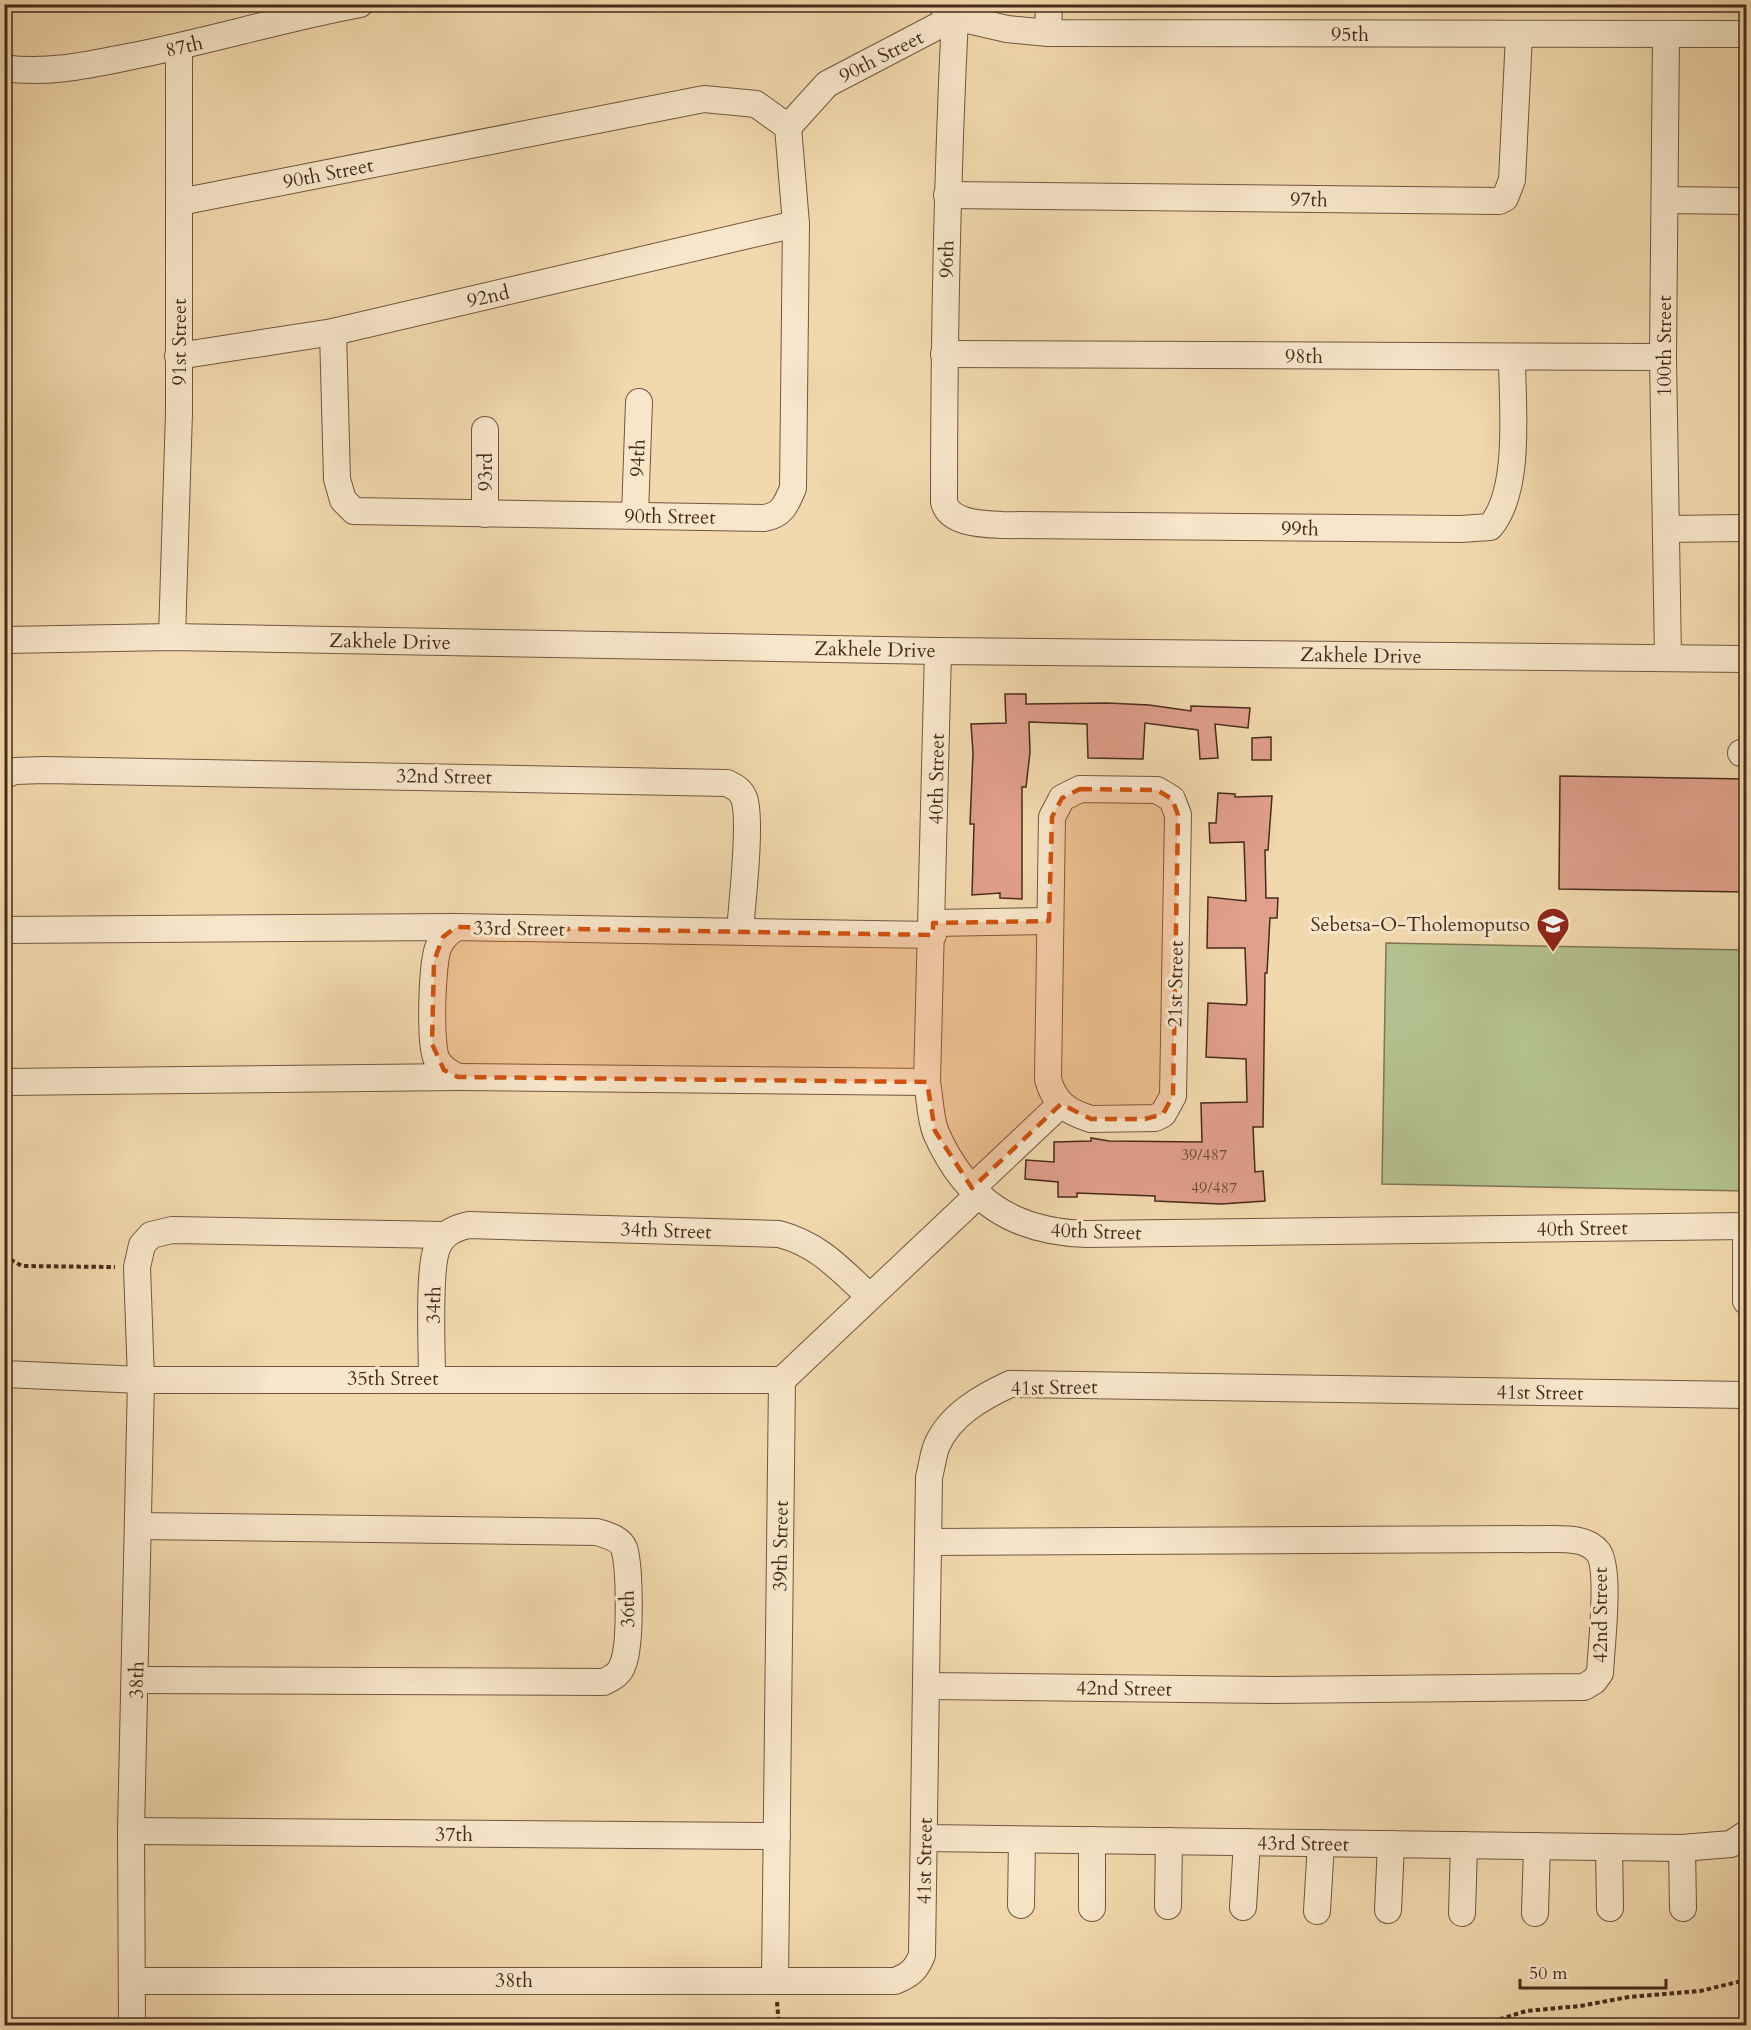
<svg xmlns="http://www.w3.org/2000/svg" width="1751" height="2030" font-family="Cardo,serif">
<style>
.green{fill:#b4c08f;stroke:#7e7556;stroke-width:1.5}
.building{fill:#e1a08d;stroke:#482a1c;stroke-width:1.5}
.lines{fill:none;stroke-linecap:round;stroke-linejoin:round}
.minor-casing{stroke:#725640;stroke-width:28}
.path{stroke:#482a1c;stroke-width:4;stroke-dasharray:4.5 3;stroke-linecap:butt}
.minor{stroke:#f7e6ca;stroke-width:26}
.marked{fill:#d0520e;fill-opacity:0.2;stroke:#d0520e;stroke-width:4.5;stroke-dasharray:12 8;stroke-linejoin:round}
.labels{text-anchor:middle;stroke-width:6;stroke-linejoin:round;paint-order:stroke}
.number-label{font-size:16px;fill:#6e4838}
.street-label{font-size:20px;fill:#482a1c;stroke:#f7e6ca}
.poi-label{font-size:20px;fill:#482a1c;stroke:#f7e6ca;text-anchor:end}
</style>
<rect width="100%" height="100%" fill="#f2d9ad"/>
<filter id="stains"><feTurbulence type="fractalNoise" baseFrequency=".00333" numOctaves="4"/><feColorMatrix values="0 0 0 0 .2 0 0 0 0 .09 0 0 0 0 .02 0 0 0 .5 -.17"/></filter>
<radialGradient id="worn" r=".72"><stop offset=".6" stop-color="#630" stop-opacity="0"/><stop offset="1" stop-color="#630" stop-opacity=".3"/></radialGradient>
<!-- green -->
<polygon class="green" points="1386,943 1746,950 1746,1191 1382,1184"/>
<!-- building -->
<g class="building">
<polygon points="1005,694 1026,694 1026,704 1107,703 1149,705 1191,711 1191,706 1250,708 1248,728 1215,724 1218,758 1200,759 1198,730 1145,723 1143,759 1088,758 1087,724 1029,722 1030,752 1026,787 1022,787 1022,899 1000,898 1000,893 972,895 974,824 970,824 973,753 971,724 1006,723"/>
<polygon points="1271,737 1271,760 1252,760 1252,738"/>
<polygon points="1560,776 1746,779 1746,892 1559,889"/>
<polygon points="1218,793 1235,794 1235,797 1272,796 1268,850 1265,850 1266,898 1278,898 1277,918 1270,918 1267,973 1265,973 1263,1127 1253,1127 1255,1172 1263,1171 1265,1201 1221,1204 1155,1201 1155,1196 1077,1193 1077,1197 1058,1197 1058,1182 1025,1179 1026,1160 1054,1162 1054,1142 1091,1141 1091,1138 1109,1141 1202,1142 1201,1103 1247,1102 1246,1059 1206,1057 1208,1003 1246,1005 1247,1002 1245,948 1207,948 1208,897 1246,901 1244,842 1210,843 1209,823 1216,823"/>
</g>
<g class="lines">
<!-- minor casing -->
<g class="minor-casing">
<g id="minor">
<polyline points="941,4 955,17 1007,29 1048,33 1746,34"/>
<path d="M955 17C947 179 944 340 944 502 949 524 984 524 1002 525L1461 529 1490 527C1522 490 1512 404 1512 357"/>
<polyline points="1048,33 1049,4"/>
<polyline points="1666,35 1663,357 1668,658"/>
<path d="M4 68C44 74 84 66 123 58 203 43 280 19 360 4"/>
<polyline points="788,127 827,84 955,17"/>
<polyline points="947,195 1499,201 1505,198 1512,180 1519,35"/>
<polyline points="1665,200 1746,201"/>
<path d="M180 202 704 99 756 104 788 127 796 224 793 488C786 505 782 515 764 518L354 511 343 500 337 479 333 332"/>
<polyline points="944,354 1663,357"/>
<polyline points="178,356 333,332 796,224"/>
<polyline points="485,430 485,514"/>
<polyline points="635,514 639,402"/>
<polyline points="1666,529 1746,528"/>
<polyline points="172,637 179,412 179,48"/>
<polyline points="4,640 172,637 938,651 1746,659"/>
<path d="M938 651 927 1082C930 1098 930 1118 936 1133 966 1201 1014 1232 1087 1234L1746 1226"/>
<polyline points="1741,753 1746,753"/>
<path d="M4 775 15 771 44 770 727 783C735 787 740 789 744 798 752 820 742 903 740 931"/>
<path d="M1080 789 1157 790 1172 799 1178 815 1173 1096 1163 1114 1155 1118 1091 1119C1068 1112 1054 1103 1048 1079L1052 817 1062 798Z"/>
<polyline points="933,923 1049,921"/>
<path d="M456 927C448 933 442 938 438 948 432 964 429 1046 437 1060 442 1069 449 1073 458 1077"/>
<polyline points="4,930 456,927 933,935"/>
<polyline points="4,1082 458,1077 927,1082"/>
<polyline points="972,1188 1061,1104"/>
<polyline points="1746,1226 1746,1301"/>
<polyline points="4,1374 141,1380 782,1380"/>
<path d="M432 1378C432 1350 428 1270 437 1248 443 1233 455 1228 469 1225L779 1234C818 1244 840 1269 869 1296"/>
<path d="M136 1680 604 1682C613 1677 620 1674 623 1664 631 1645 630 1567 624 1548 620 1538 606 1535 597 1532L138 1526"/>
<path d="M927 1686 1272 1690 1584 1687 1594 1681 1600 1673C1601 1648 1611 1569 1598 1552 1587 1538 1565 1539 1550 1539L929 1542"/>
<polyline points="131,1831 777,1836"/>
<polyline points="925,1838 1682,1848 1731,1844 1746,1834"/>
<polyline points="1609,1847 1610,1908"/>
<polyline points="1682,1848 1683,1908"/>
<polyline points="1021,1905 1022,1840"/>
<polyline points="1168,1906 1169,1841"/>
<polyline points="1243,1907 1247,1842"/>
<polyline points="1092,1908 1092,1840"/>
<polyline points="1388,1910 1391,1844"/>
<polyline points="1317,1911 1321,1843"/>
<polyline points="1462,1913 1464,1845"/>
<polyline points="1535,1913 1537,1846"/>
<polyline points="775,1980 782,1380 977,1196"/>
<path d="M133 1981H895C910 1975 916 1970 922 1955L929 1477C932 1467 933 1454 937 1445 950 1415 982 1397 1010 1384L1746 1395"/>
<polyline points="132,2026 131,1831 141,1380 137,1267 142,1245 151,1235 172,1230 445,1235"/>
</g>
</g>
<!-- path -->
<g class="path">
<polyline points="4,1256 22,1266 115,1267"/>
<polyline points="777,2002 779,2026"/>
<polyline points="1478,2026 1526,2011 1580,2006 1629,1997 1700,1991 1746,1980"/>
</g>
<!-- minor -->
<use href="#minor" class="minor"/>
</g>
<!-- marked area -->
<path class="marked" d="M1080 789 1157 790 1172 799 1178 815 1173 1096 1163 1114 1145 1119H1091L1061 1104 972 1188 935 1131 927 1082 458 1077 444 1070 432 1044 434 961 443 937 456 927 933 935V923L1049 921 1052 817 1062 798Z"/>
<!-- icons -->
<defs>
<g id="school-pin" transform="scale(1.725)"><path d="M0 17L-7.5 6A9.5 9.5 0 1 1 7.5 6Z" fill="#8f2418" stroke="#f7e6ca"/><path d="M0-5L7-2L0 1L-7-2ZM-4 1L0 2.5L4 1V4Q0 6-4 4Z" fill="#fff"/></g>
</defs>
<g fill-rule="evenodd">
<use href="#school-pin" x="1553" y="924"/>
</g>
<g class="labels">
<!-- number labels -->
<g class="number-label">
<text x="1204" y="1160">39/487</text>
<text x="1214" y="1193">49/487</text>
</g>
<!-- street labels -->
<g class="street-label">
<text x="1350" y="41">95th</text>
<text transform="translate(184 46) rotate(-13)" y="7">87th</text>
<text transform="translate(881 56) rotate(-27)" y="7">90th Street</text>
<text transform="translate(328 173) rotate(-11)" y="7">90th Street</text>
<text transform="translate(1309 199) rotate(1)" y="7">97th</text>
<text transform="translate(946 259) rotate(-89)" y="7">96th</text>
<text transform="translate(488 296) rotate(-13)" y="7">92nd</text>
<text transform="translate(179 342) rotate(-90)" y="7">91st Street</text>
<text transform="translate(1664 346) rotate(-90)" y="7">100th Street</text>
<text x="1304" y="363">98th</text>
<text transform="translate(637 458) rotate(-88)" y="7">94th</text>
<text transform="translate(485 472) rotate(-90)" y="7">93rd</text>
<text transform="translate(670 516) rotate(1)" y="7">90th Street</text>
<text transform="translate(1300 528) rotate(1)" y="7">99th</text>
<text transform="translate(390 641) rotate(1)" y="7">Zakhele Drive</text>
<text transform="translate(875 649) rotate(1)" y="7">Zakhele Drive</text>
<text transform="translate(1361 655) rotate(1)" y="7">Zakhele Drive</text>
<text transform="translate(444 776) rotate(1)" y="7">32nd Street</text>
<text transform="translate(936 779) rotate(-89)" y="7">40th Street</text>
<text transform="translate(519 928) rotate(1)" y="7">33rd Street</text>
<text transform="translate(1175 984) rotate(-89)" y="7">21st Street</text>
<text transform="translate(1582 1228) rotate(-1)" y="7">40th Street</text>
<text transform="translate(666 1230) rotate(2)" y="7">34th Street</text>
<text transform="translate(1096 1231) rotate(2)" y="7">40th Street</text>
<text transform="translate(433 1305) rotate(-89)" y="7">34th</text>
<text x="393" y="1385">35th Street</text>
<text transform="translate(1054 1387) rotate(-1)" y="7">41st Street</text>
<text transform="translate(1540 1392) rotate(1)" y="7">41st Street</text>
<text transform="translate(780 1546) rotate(-89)" y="7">39th Street</text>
<text transform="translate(627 1609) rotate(-91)" y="7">36th</text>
<text transform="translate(1600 1615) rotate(-90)" y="7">42nd Street</text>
<text transform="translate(136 1680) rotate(-89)" y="7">38th</text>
<text transform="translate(1124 1688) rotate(1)" y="7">42nd Street</text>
<text x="454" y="1841">37th</text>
<text transform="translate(1303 1843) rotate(1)" y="7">43rd Street</text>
<text transform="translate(924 1861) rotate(-89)" y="7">41st Street</text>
<text x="514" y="1987">38th</text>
</g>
<!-- poi labels -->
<g class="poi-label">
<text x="1530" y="931">Sebetsa-O-Tholemoputso</text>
</g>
</g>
<!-- margin -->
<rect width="1751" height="2030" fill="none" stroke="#f2d9ad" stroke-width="24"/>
<rect x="6" y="6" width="1739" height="2018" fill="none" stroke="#482a1c" stroke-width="3"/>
<rect x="12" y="12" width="1727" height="2006" fill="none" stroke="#482a1c" stroke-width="1.5"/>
<!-- scale -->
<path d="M1520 1979v9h146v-9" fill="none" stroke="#482a1c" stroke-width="3"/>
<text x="1529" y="1979" font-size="18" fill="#482a1c" stroke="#f7e6ca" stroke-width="4.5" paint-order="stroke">50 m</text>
<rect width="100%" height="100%" filter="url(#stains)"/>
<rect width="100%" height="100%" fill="url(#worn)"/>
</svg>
